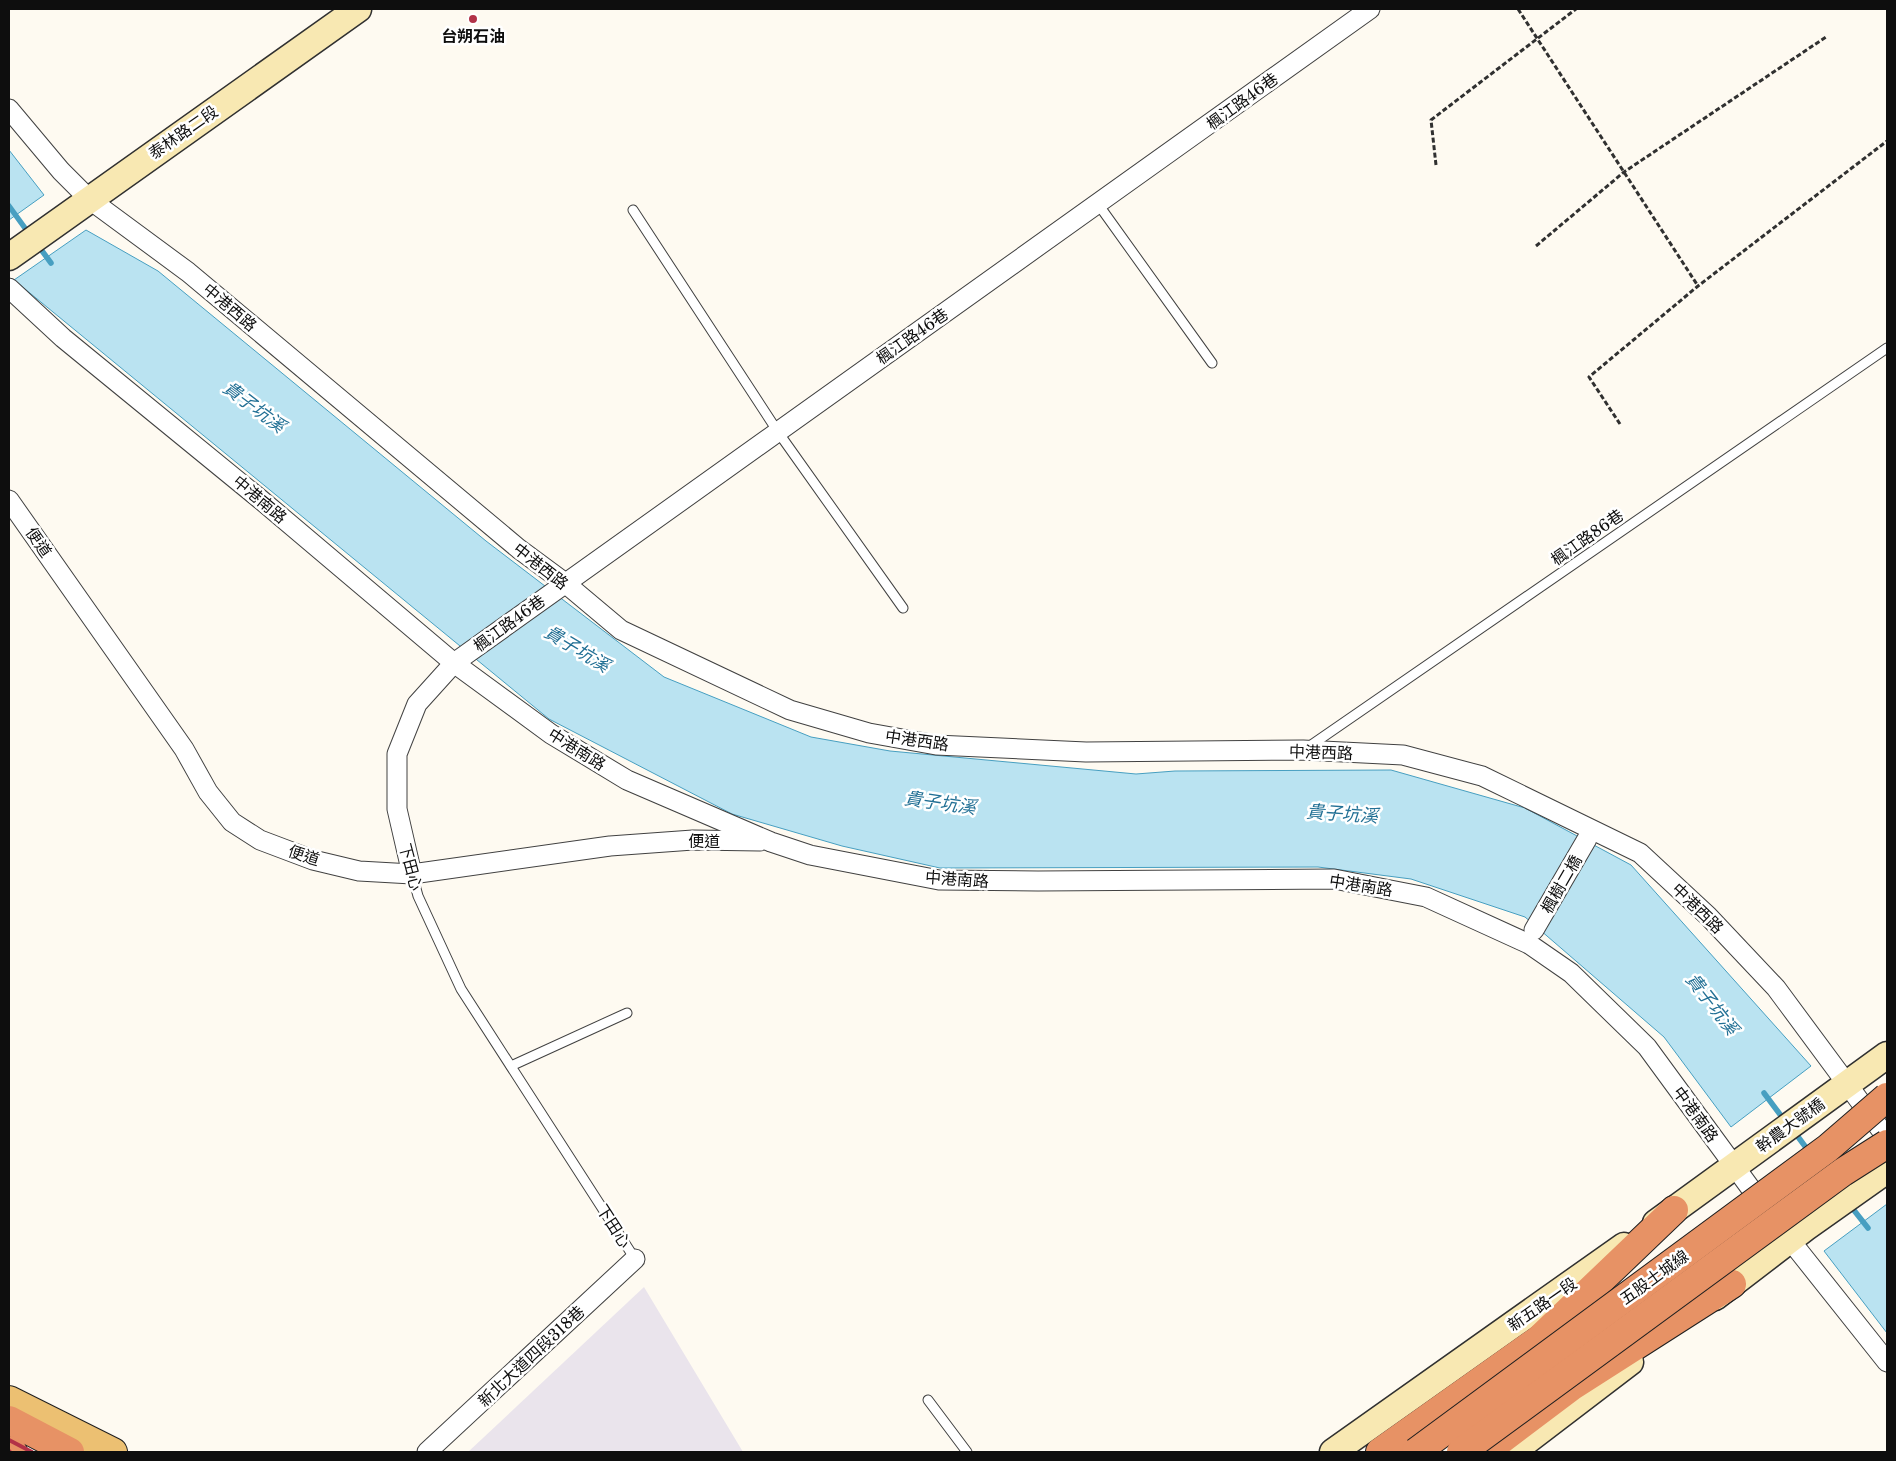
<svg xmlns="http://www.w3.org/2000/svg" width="1896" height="1461" font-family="'Libre Baskerville','Noto Sans TC',serif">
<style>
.industrial{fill:#eae4ec}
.water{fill:#bae3f1;stroke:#479fc1}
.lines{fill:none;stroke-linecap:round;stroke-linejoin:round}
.stream{stroke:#479fc1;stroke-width:5.5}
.lane-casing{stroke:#414141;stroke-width:11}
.street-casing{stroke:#414141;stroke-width:21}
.secondary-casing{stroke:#303030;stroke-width:29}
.primary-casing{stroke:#1f1f1f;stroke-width:30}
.highway-casing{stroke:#1f1f1f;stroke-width:30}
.path{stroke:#303030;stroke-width:3;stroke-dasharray:5 2.5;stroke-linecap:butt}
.lane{stroke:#fff;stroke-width:9}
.street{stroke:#fff;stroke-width:19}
.secondary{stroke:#f8e8b2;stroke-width:26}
.primary{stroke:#ecc072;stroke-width:28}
.highway{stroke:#e79265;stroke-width:28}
.rail{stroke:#b23247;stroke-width:4}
.highway-bridge-casing{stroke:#1f1f1f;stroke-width:30;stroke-linecap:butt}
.highway-bridge{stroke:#e79265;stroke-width:28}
.poi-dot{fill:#b23247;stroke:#fff;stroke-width:2}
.labels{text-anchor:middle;stroke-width:5;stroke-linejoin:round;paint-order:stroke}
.poi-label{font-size:16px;font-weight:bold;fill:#0e0e0e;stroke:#fff}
.street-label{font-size:16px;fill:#0e0e0e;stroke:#fff}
.water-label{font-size:18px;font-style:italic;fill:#227095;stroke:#fff}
</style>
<rect width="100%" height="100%" fill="#fefaf1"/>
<!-- industrial -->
<polygon class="industrial" points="644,1287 743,1452 468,1452"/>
<!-- water -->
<g class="water">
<polygon points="9,150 44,195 9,220"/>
<polygon points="86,230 158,271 486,541 664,677 811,737 890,751 1136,774 1175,771 1391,770 1525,808 1631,865 1811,1066 1731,1127 1664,1037 1525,917 1411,879 1318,867 940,868 842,846 732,814 549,719 14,280"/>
<polygon points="1887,1204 1887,1333 1824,1251"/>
</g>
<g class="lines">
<!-- stream -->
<g class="stream">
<polyline points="9,206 30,235"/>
<polyline points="37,244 51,263"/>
<polyline points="1764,1093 1785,1121"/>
<polyline points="1793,1130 1810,1153"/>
<polyline points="1849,1204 1868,1228"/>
</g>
<!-- lane casing -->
<g class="lane-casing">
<g id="lane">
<polyline points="1098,204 1212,363"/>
<polyline points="633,210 778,432 903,608"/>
<polyline points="1307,748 1887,348"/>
<polyline points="412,874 418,896 461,989 635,1259"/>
<polyline points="511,1066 627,1013"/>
<polyline points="928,1400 967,1452"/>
</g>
</g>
<!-- street casing -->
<g class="street-casing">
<g id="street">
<polyline points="9,109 61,171 89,199 188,272 519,549 565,583 621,630 790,710 869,733 936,745 1086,752 1303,750 1403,755 1482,776 1640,853 1708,916 1776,988 1887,1138"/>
<polyline points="9,288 63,338 260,499 454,663 551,734 627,780 771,842 810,855 939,880 1038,881 1334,879 1426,897 1529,944 1571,973 1647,1047 1765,1208"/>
<polyline points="9,500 184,749 208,792 232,822 260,840 313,860 359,871 412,874 610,846 693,840 760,841"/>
<polyline points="412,874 397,809 397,754 417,704 454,663 1370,9"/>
<polyline points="1534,930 1587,839"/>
<polyline points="1782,1230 1887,1362"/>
<polyline points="427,1452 635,1259"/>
</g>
</g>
<!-- secondary casing -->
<g class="secondary-casing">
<g id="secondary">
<polyline points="9,257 358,9"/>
<polyline points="1656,1223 1887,1055"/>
<polyline points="1715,1297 1805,1228 1887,1170"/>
<polyline points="1333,1452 1624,1246"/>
<polyline points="1512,1452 1630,1362"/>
</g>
</g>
<!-- primary casing -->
<g class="primary-casing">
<polyline id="primary" points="9,1400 113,1452"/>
</g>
<!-- highway casing -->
<g class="highway-casing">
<g id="highway">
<polyline points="9,1420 70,1452"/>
<polyline points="9,1450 13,1452"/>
<polyline points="1380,1452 1538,1340 1674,1210"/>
<polyline points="1485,1452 1571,1387 1732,1284"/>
</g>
</g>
<!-- path -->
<g class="path">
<polyline points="1518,9 1698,286"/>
<polyline points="1436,165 1431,120 1576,9"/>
<polyline points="1536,246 1624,172 1826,37"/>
<polyline points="1620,424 1589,377 1698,286 1887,141"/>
</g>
<!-- lane -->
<use href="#lane" class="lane"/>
<!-- street -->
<use href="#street" class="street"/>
<!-- secondary -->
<use href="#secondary" class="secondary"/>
<!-- primary -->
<use href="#primary" class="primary"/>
<!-- highway -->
<use href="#highway" class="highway"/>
<!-- rail -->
<g class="rail">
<polyline points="9,1440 32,1452"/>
<polyline points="9,1451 10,1452"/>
</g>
<!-- highway-bridge casing -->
<g class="highway-bridge-casing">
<g id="highway-bridge">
<polyline points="1416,1452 1828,1148 1887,1097"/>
<polyline points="1461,1452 1843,1172 1887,1144"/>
</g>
</g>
<!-- highway-bridge -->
<use href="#highway-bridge" class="highway-bridge"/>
</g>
<!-- markers -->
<circle class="poi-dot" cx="473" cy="19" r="5"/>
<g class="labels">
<!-- poi labels -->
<g class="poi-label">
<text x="473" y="42">台朔石油</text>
</g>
<!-- street labels -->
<g class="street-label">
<text transform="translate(1242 101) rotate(-36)" y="6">楓江路46巷</text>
<text transform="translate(183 132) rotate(-35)" y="6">泰林路二段</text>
<text transform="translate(230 307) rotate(40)" y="6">中港西路</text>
<text transform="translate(912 336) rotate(-35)" y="6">楓江路46巷</text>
<text transform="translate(260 499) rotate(40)" y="6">中港南路</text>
<text transform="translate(1587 537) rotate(-35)" y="6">楓江路86巷</text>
<text transform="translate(39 542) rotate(55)" y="6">便道</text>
<text transform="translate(541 566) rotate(38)" y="6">中港西路</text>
<text transform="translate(509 623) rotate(-36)" y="6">楓江路46巷</text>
<text transform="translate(917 740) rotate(8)" y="6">中港西路</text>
<text transform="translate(577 749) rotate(32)" y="6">中港南路</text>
<text transform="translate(1321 752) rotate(2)" y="6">中港西路</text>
<text x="704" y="847">便道</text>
<text transform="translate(304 855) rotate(18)" y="6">便道</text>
<text transform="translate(411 867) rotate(75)" y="6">下田心</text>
<text transform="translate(957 879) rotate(4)" y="6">中港南路</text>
<text transform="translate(1561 884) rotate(-60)" y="6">楓樹二橋</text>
<text transform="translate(1361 885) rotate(9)" y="6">中港南路</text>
<text transform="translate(1698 908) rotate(44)" y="6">中港西路</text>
<text transform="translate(1696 1114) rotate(54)" y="6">中港南路</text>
<text transform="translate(1790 1125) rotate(-36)" y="6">幹農大號橋</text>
<text transform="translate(614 1226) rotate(57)" y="6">下田心</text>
<text transform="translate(1654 1277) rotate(-36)" y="6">五股土城線</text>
<text transform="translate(1542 1304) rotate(-35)" y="6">新五路一段</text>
<text transform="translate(531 1356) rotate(-43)" y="6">新北大道四段318巷</text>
</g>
<!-- water labels -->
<g class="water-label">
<text transform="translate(254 407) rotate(37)" y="6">貴子坑溪</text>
<text transform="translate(577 649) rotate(31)" y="6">貴子坑溪</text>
<text transform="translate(940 803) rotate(8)" y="6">貴子坑溪</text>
<text transform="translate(1342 814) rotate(4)" y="6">貴子坑溪</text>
<text transform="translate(1712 1004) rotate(52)" y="6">貴子坑溪</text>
</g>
</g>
<!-- border -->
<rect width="1896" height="1461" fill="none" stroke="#0e0e0e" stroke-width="20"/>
</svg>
